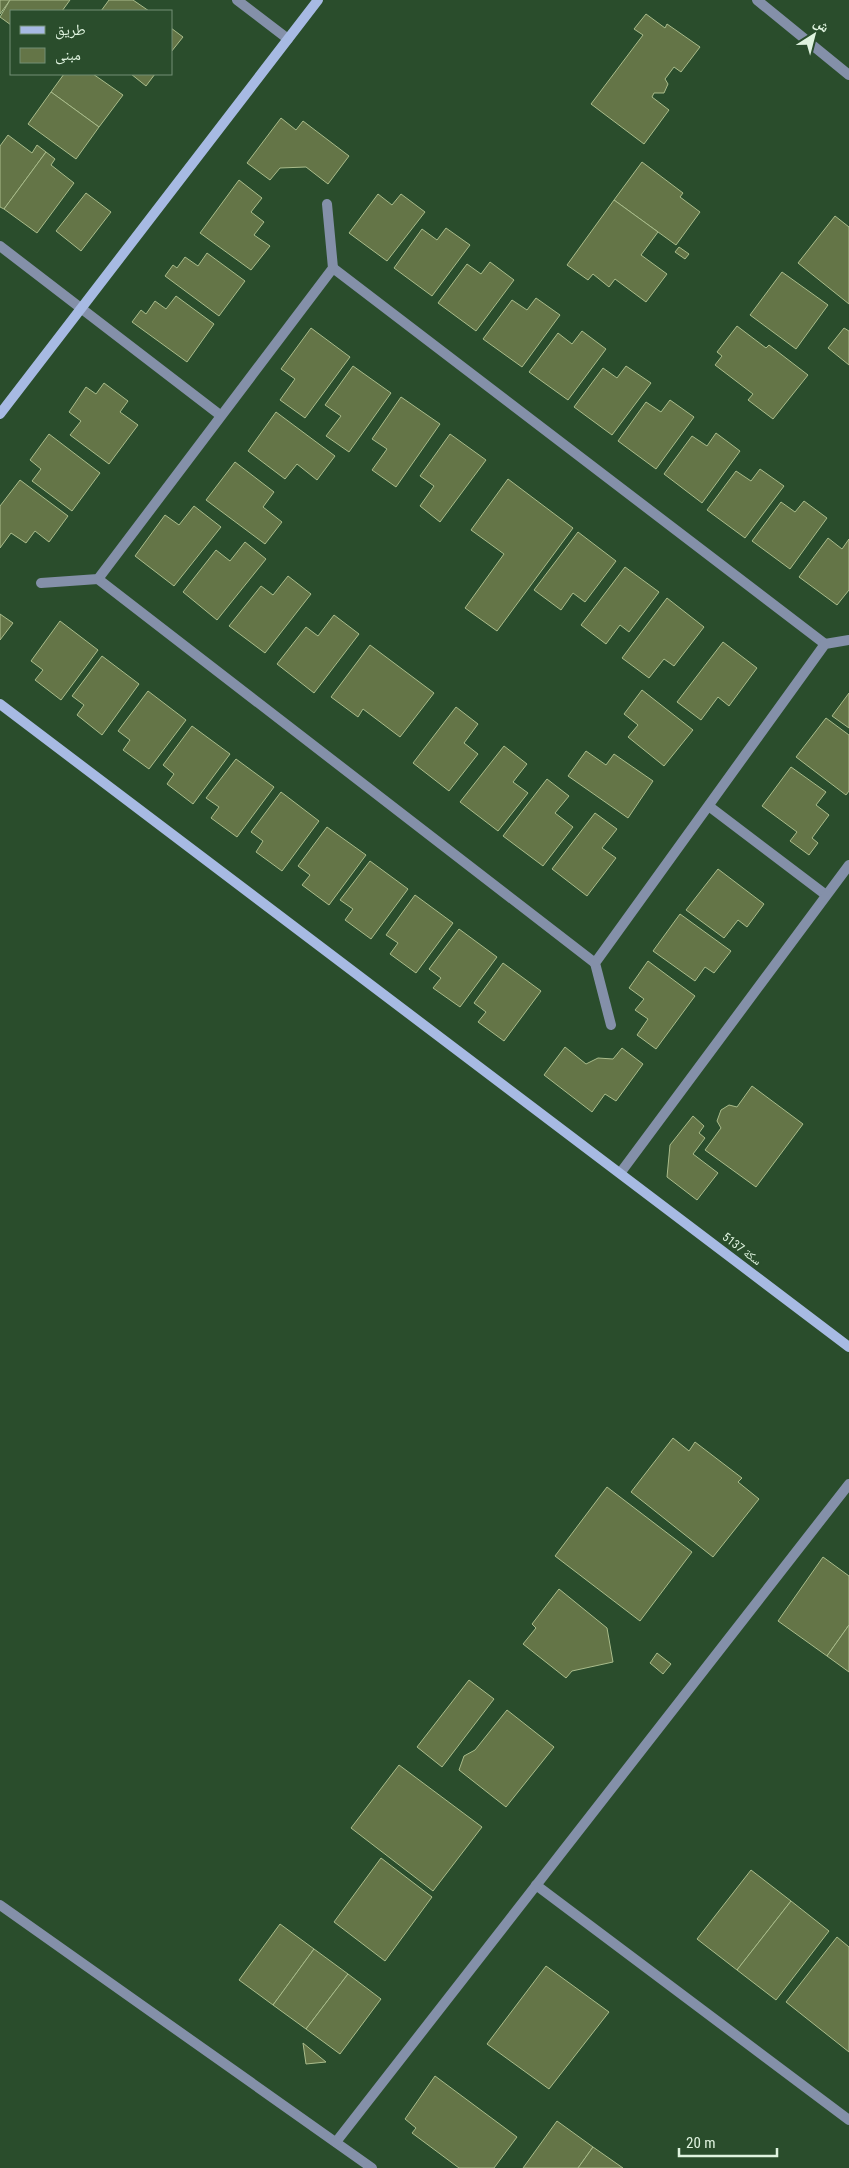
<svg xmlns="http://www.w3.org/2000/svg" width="849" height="2168" font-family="'Roboto Condensed','Noto Naskh Arabic',sans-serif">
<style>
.building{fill:#647547;stroke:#a9bc8b}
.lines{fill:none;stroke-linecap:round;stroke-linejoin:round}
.street{stroke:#8490a9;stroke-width:10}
.secondary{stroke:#a7bae3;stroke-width:10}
.labels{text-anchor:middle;stroke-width:4.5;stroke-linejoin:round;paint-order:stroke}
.street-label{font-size:12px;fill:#dff3df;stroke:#2a4d2c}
</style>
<rect width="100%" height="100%" fill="#2a4d2c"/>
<!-- building -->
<g class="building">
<polygon points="0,0 10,0 0,14"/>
<polygon points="10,0 70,0 62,11 11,11 11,25 0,17"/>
<polygon points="109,0 133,0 149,11 101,11"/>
<polygon points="646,14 665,28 667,24 700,47 681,72 674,67 665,79 668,84 664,93 654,93 652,97 669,110 644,144 591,104 643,35 634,29"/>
<polygon points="171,28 183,37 171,52"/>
<polygon points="64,74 93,74 123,95 99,127 51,92"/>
<polygon points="131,74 155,74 146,86"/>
<polygon points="51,92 99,127 76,159 28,124"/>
<polygon points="281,118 296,130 303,121 349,156 328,184 306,167 280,168 270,180 247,163"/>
<polygon points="8,135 32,153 37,145 46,152 4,209 0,207 0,146"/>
<polygon points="46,152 55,159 51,165 74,183 37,233 4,209"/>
<polygon points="642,162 683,193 680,197 700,212 676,245 614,200"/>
<polygon points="239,180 262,198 251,212 264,222 254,235 270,246 251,270 200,233"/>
<polygon points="86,193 111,212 81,251 56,231"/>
<polygon points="378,194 392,205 401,194 425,212 387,261 349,233"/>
<polygon points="614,200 658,232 641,255 667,274 646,302 615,279 609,287 593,274 588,280 567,265"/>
<polygon points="835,216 849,227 849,304 798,263"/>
<polygon points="446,228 470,245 432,296 394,268 422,229 437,240"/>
<polygon points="679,247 689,254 685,259 675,252"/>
<polygon points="207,253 245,281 219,316 165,276 173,265 177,268 185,257 198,266"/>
<polygon points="490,262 514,280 476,331 438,303 467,264 481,274"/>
<polygon points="782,272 828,305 796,349 750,315"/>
<polygon points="176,296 214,324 187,362 132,322 141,310 146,314 155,301 166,309"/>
<polygon points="536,298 560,315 522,367 483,339 512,300 527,310"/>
<polygon points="737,326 766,348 769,345 808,375 773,419 748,400 753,394 715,365 722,356 717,352"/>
<polygon points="311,328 350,357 305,418 280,400 295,379 281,369"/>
<polygon points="844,328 849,331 849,365 828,348"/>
<polygon points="582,331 606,349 568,400 529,372 558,333 572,344"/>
<polygon points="353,366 391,393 349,452 326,436 341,416 325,405"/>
<polygon points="626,366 651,383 612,435 574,407 603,368 617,378"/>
<polygon points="104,383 128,401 120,412 138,425 109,464 70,435 81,421 69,412 86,387 96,394"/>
<polygon points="401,397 440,424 396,487 372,470 387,449 372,439"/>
<polygon points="670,400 694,417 656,469 618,441 646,402 661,412"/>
<polygon points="276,412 335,456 317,480 297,464 285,479 248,451"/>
<polygon points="716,433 740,451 702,503 664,474 692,436 707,446"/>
<polygon points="49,434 100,473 72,511 32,481 41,469 30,460"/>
<polygon points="450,434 486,460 440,522 420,506 434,486 420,476"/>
<polygon points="235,462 274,492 263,507 282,522 265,544 206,500"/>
<polygon points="760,469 784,486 745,538 707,510 736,471 751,481"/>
<polygon points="508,479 573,528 497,631 465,608 504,554 471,530"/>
<polygon points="20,480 68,516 49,542 35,531 26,543 11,533 0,548 0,506"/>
<polygon points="804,501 827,518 790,569 752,541 781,502 795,512"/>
<polygon points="194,506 221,527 174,586 135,556 165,515 179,525"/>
<polygon points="578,532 616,561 585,602 573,593 561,610 534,590"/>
<polygon points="828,538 842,549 849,539 849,590 837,605 799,577"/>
<polygon points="245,542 266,559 217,620 183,592 216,550 230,561"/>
<polygon points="625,567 659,592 629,632 620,625 606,644 581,625"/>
<polygon points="288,576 311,594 265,653 229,626 261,586 273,595"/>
<polygon points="667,598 704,627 674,666 664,659 649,678 622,658"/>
<polygon points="0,614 13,623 0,640"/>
<polygon points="334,615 359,634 314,693 277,664 306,627 318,636"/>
<polygon points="60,621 98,650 61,700 35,680 43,670 31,661"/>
<polygon points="723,642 757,668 729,706 718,697 701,720 677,702"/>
<polygon points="370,645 434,693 400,737 363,709 358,717 331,697"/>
<polygon points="102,656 139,684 102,735 77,715 84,705 72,696"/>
<polygon points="642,690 693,730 664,766 628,737 638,725 624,714"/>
<polygon points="148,691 186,720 149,769 123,750 130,740 118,731"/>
<polygon points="849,693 849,728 832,716"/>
<polygon points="456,707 478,724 464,743 478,754 449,791 413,763"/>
<polygon points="826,718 849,735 849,791 846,795 796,757"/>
<polygon points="192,726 230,754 193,804 167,784 174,774 163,765"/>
<polygon points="504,746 527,764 513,782 528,793 498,831 460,802"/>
<polygon points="586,751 606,765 614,754 653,781 628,818 568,776"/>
<polygon points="236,759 274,787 237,837 211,818 219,807 206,798"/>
<polygon points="791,767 826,792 816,805 829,815 812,838 818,843 809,855 790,841 797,832 762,806"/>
<polygon points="547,779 569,796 555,813 573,827 543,866 503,836"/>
<polygon points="281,792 319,821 282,871 256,852 263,841 251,832"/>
<polygon points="595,813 617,829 602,848 616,858 587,896 552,869"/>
<polygon points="327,827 366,855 329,905 302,885 310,875 298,866"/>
<polygon points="370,861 408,889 371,939 345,920 353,909 340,900"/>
<polygon points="718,869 764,904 747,927 738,920 724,938 686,910"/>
<polygon points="415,895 453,923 416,973 390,954 398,943 386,935"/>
<polygon points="680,914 731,951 714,973 705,967 695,981 653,951"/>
<polygon points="459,929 497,957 460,1007 433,988 441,978 429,969"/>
<polygon points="648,961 695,996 656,1049 637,1035 648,1019 635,1010 644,999 629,988"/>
<polygon points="503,963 541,991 504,1041 478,1022 486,1012 474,1003"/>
<polygon points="565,1047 586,1064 598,1058 613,1059 622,1048 643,1064 616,1101 605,1094 592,1112 544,1075"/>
<polygon points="752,1086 803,1124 756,1187 705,1150 721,1128 717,1121 721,1110 729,1105 737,1107"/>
<polygon points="693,1116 704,1126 699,1133 705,1138 693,1154 718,1173 697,1200 667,1177 670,1145"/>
<polygon points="673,1438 689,1451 695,1442 742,1478 738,1482 759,1499 713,1557 631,1492"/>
<polygon points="607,1487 692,1552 640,1621 555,1556"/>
<polygon points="823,1557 849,1576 849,1625 827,1656 778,1621"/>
<polygon points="559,1589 607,1628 613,1662 572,1671 566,1678 523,1644 536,1628 532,1624"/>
<polygon points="849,1625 849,1672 827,1656"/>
<polygon points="657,1653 671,1664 663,1674 650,1663"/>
<polygon points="469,1680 494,1699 442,1767 417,1747"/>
<polygon points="507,1710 554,1747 506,1807 459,1770 464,1756 475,1750"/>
<polygon points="399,1765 482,1827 433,1891 351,1828"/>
<polygon points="381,1858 432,1897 385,1961 334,1922"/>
<polygon points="751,1870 791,1901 737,1970 697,1939"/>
<polygon points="791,1901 829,1931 776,2000 737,1970"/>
<polygon points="280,1924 314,1949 273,2005 239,1980"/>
<polygon points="837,1937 849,1947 849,2052 786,2002"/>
<polygon points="314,1949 348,1974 306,2029 273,2005"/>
<polygon points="546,1966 609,2012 549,2089 487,2044"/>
<polygon points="348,1974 381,1999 340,2054 306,2029"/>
<polygon points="303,2043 326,2062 306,2064"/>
<polygon points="435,2076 517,2137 494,2168 459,2168 412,2133 416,2128 405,2119"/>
<polygon points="557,2121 593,2147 578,2168 523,2168"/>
<polygon points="593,2147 623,2168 578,2168"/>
</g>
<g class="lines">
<!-- street -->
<g class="street">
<polyline points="237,0 288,39"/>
<polyline points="757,0 849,75"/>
<polyline points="0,246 220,415"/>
<polyline points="333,268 825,644"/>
<polyline points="98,579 595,963"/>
<polyline points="41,583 98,579 333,268 327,204"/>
<polyline points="710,807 826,895"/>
<polyline points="611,1025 595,963 825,644 849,640"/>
<polyline points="621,1172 849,865"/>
<polyline points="536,1885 849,2120"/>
<polyline points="0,1905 372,2168"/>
<polyline points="336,2142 849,1484"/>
</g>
<!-- secondary -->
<g class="secondary">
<polyline points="0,414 318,0"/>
<polyline points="0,704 849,1347"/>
</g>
</g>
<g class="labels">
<!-- street labels -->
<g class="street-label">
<text transform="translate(742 1249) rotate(37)" y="4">سكة 5137</text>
</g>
</g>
<!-- legend -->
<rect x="10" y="10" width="162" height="65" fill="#2a4d2c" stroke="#728f74"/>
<rect x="20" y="26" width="25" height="8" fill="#a7bae3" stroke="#728f74"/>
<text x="55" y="35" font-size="15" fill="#dff3df">طريق</text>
<rect x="20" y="48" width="25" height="15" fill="#647547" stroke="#728f74"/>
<text x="55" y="60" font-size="15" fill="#dff3df">مبنى</text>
<!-- north arrow -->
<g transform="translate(814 35) rotate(36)" stroke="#2a4d2c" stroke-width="4" paint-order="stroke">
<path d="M0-4L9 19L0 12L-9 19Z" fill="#dff3df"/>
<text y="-8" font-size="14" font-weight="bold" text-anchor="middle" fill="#dff3df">ش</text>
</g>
<!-- scale -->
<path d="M679 2148v8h98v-8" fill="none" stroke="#dff3df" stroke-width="2.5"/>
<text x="686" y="2148" font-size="15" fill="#dff3df" stroke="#2a4d2c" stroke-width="4" paint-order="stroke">20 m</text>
</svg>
